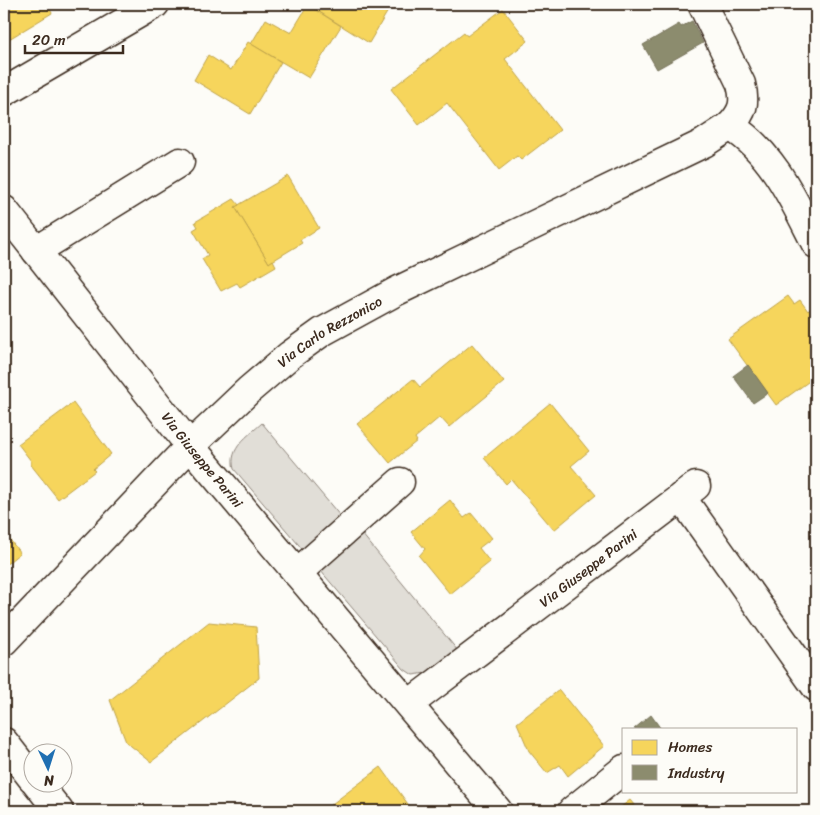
<svg xmlns="http://www.w3.org/2000/svg" width="820" height="815" font-family="Sriracha,sans-serif">
<style>
.green{fill:#e1ded7;stroke:#8e847a}
.homes{fill:#f6d55c;stroke:#bea249}
.industry{fill:#8c8c6e;stroke:#746f56}
.lines{fill:none;stroke-linecap:round;stroke-linejoin:round}
.minor-casing{stroke:#3b2a1e;stroke-width:31}
.minor{stroke:#fdfcf7;stroke-width:28}
.labels{text-anchor:middle;stroke-width:5;stroke-linejoin:round;paint-order:stroke}
.street-label{font-size:14px;fill:#3b2a1e;stroke:#fdfcf7}
</style>
<rect width="100%" height="100%" fill="#fdfcf7"/>
<filter id="ink" filterUnits="userSpaceOnUse"><feTurbulence type="fractalNoise" baseFrequency=".02" numOctaves="2"/><feDisplacementMap in="SourceGraphic" scale="10" xChannelSelector="R" yChannelSelector="G"/><feConvolveMatrix kernelMatrix="1 2 1 2 8 2 1 2 1" color-interpolation-filters="sRGB"/></filter>
<g filter="url(#ink)">
<!-- green -->
<g class="green">
<path d="M262 423 341 517 304 551 234 469C228 448 248 436 262 423Z"/>
<polygon points="362,534 458,651 426,673 413,675 404,669 320,570"/>
</g>
<!-- homes -->
<g class="homes">
<polygon points="4,4 47,4 52,13 4,42"/>
<polygon points="315,4 392,4 369,43 313,8"/>
<polygon points="308,5 341,26 309,78 251,44 266,19 291,33"/>
<polygon points="503,9 528,41 505,59 560,130 521,160 517,156 499,170 447,103 419,125 391,89 464,32 467,36"/>
<polygon points="248,42 281,62 250,114 194,80 208,55 231,70"/>
<polygon points="288,176 319,228 300,240 302,243 269,263 235,207"/>
<polygon points="234,199 239,205 235,207 269,263 273,260 276,266 240,287 237,283 221,291 202,259 208,255 193,230 198,227 195,222"/>
<polygon points="788,296 794,304 800,300 808,311 810,309 816,317 816,379 815,377 776,405 728,339"/>
<polygon points="472,344 504,382 449,427 440,417 415,438 417,441 390,463 357,424 413,379 420,387"/>
<polygon points="73,403 111,454 93,469 95,471 58,499 31,465 31,461 18,444"/>
<polygon points="550,403 589,451 571,466 596,495 554,530 511,479 506,484 484,458"/>
<polygon points="450,500 464,518 471,513 492,538 479,548 490,562 450,594 419,556 425,549 411,532"/>
<polygon points="4,532 20,553 4,566"/>
<polygon points="209,622 256,627 259,678 151,762 126,742 110,700"/>
<polygon points="559,690 604,746 568,776 560,765 547,773 529,751 517,723"/>
<polygon points="381,767 413,811 325,811 324,810"/>
<polygon points="630,800 639,811 616,811"/>
</g>
<!-- industry -->
<g class="industry">
<polygon points="692,21 703,43 657,69 643,45 679,24 681,27"/>
<polygon points="748,365 768,393 753,403 733,376"/>
<polygon points="651,715 661,729 634,729"/>
</g>
<g class="lines">
<!-- minor casing -->
<g class="minor-casing">
<g id="minor">
<path d="M702 4 741 84C746 103 743 112 730 126 773 152 794 201 816 244"/>
<polyline points="4,92 155,4"/>
<path id="s1" d="M4 210 190 446 498 811"/>
<polyline points="36,251 180,162"/>
<polyline points="681,497 816,687"/>
<polyline points="297,573 400,482"/>
<path id="s2" d="M4 641 190 446 249 390 290 355 322 332 397 291 704 143 730 126"/>
<path id="s3" d="M409 704 696 486"/>
<polyline points="4,742 32,778"/>
<polyline points="36,782 59,811"/>
<polyline points="572,811 624,769"/>
</g>
</g>
<!-- minor -->
<use href="#minor" class="minor"/>
</g>
</g>
<g class="labels">
<!-- street labels -->
<g class="street-label">
<text dy="5" stroke="none"><textPath href="#s2" startOffset="451">Via Carlo Rezzonico</textPath></text>
<text dy="5" stroke="none"><textPath href="#s1" startOffset="319">Via Giuseppe Parini</textPath></text>
<text dy="5" stroke="none"><textPath href="#s3" startOffset="225">Via Giuseppe Parini</textPath></text>
</g>
</g>
<!-- margin -->
<rect width="820" height="815" fill="none" stroke="#fdfcf7" stroke-width="20"/>
<rect x="10" y="10" width="800" height="795" fill="none" stroke="#3b2a1e" stroke-width="2" filter="url(#ink)"/>
<!-- legend -->
<rect x="622" y="728" width="175" height="65" fill="#fdfcf7" stroke="#afa8a0"/>
<rect x="632" y="740" width="25" height="15" fill="#f6d55c" stroke="#afa8a0"/>
<text x="668" y="752" font-size="15" fill="#3b2a1e">Homes</text>
<rect x="632" y="765" width="25" height="15" fill="#8c8c6e" stroke="#afa8a0"/>
<text x="668" y="778" font-size="15" fill="#3b2a1e">Industry</text>
<!-- north arrow -->
<g transform="translate(48 768) rotate(176)"><circle r="24" fill="#fdfcf7" stroke="#afa8a0"/>
<path d="M0-4L9 19L0 12L-9 19Z" fill="#1f6fb2"/>
<text y="-8" font-size="14" font-weight="bold" text-anchor="middle" fill="#3b2a1e">N</text>
</g>
<!-- scale -->
<path d="M25 45v8h98v-8" fill="none" stroke="#3b2a1e" stroke-width="2.5"/>
<text x="32" y="45" font-size="15" fill="#3b2a1e" stroke="#fdfcf7" stroke-width="4" paint-order="stroke">20 m</text>
</svg>
